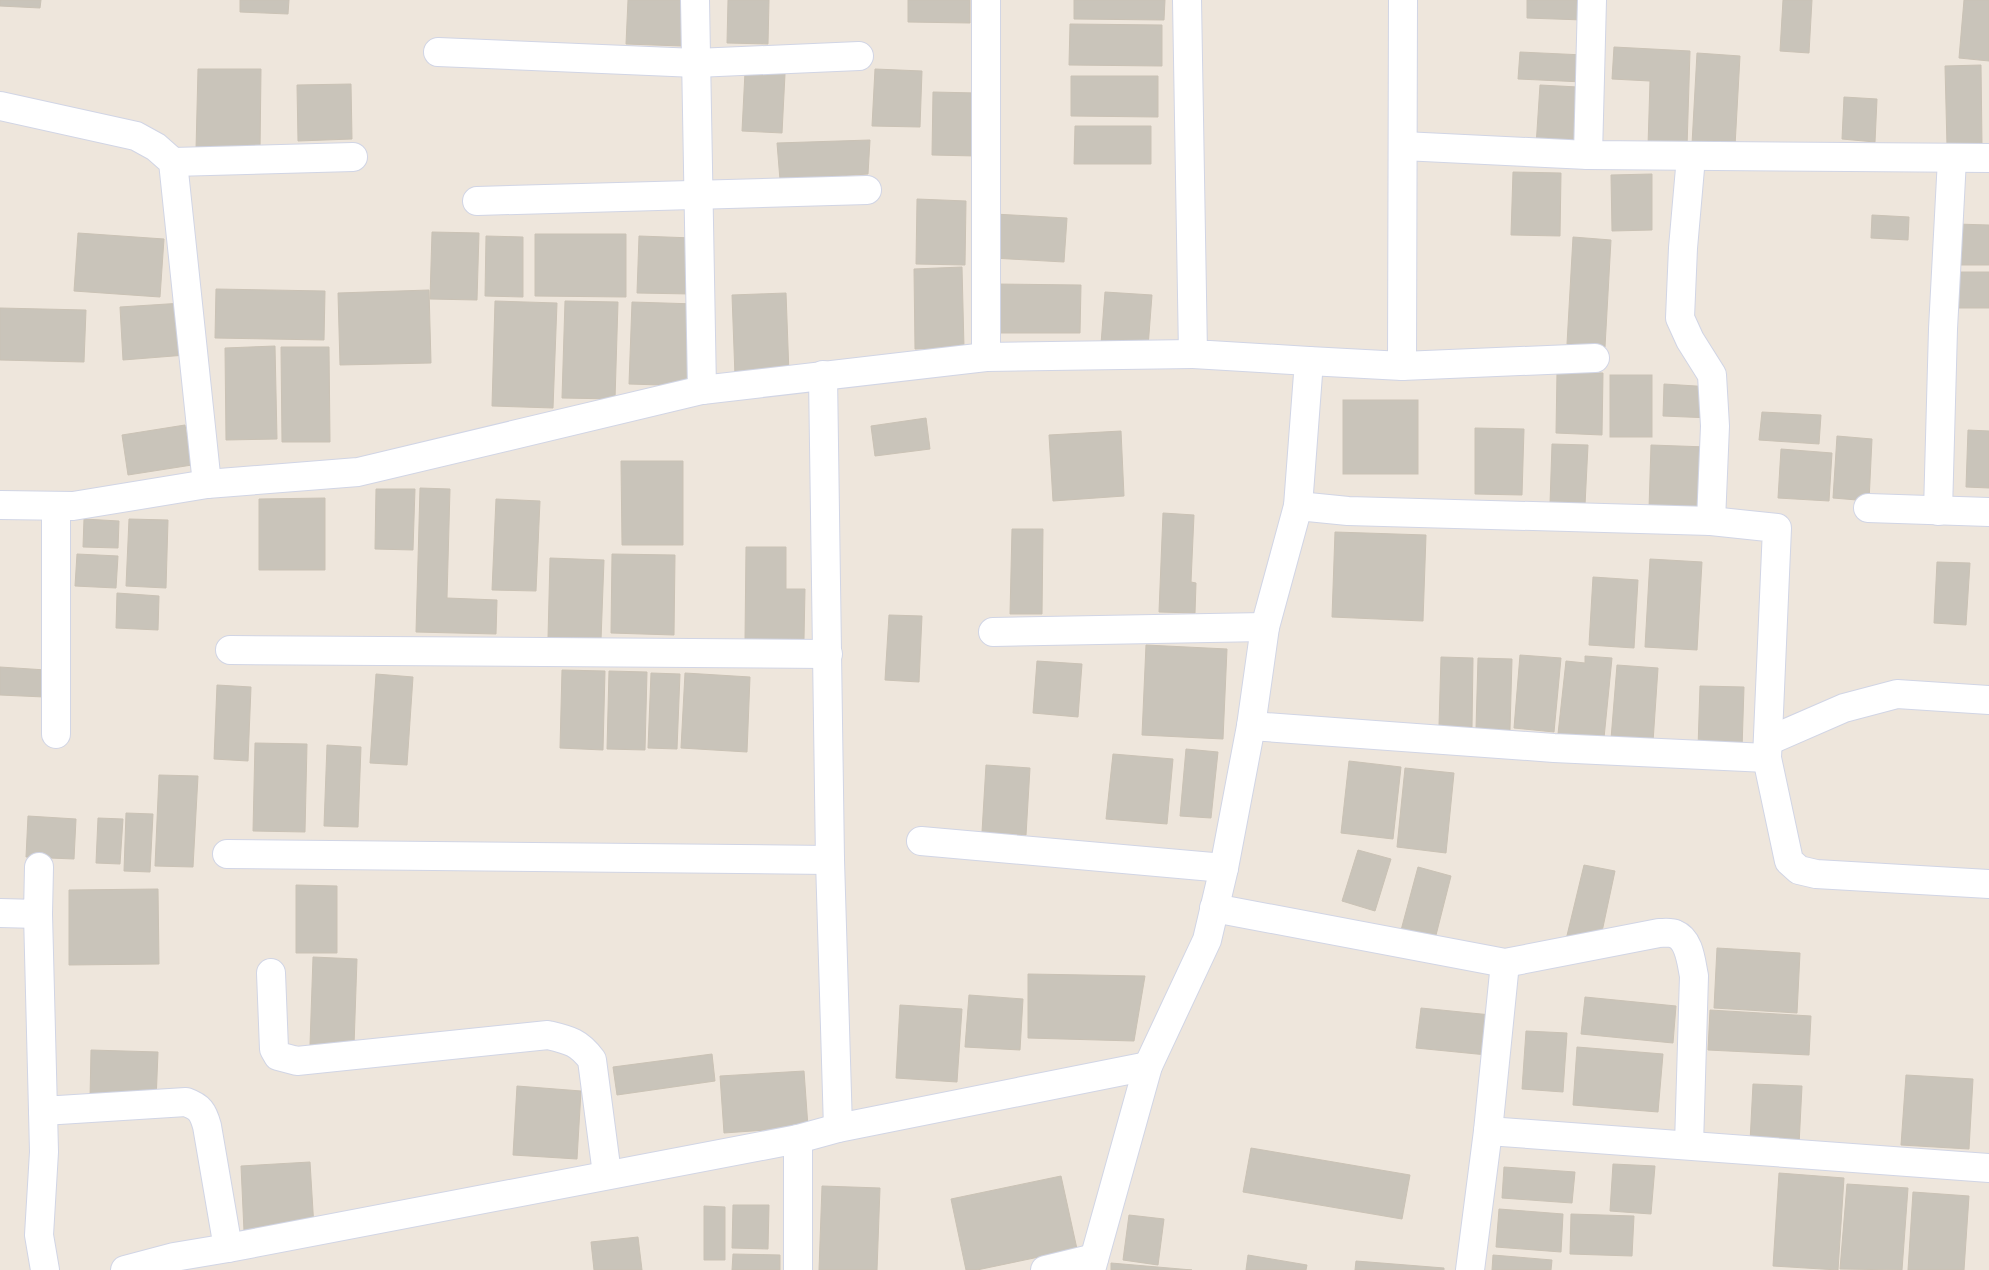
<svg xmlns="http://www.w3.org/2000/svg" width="1989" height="1270" font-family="Poppins,sans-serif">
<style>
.building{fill:#c9c4ba;stroke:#cac2b5}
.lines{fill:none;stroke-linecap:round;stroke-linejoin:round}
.minor-casing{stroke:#d1d5e5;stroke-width:30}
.minor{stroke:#fff;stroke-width:28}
</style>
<rect width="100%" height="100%" fill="#eee6dc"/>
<!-- building -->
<g class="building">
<polygon points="0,0 41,0 40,8 0,6"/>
<polygon points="240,0 289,0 288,14 240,12"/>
<polygon points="628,0 684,0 682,46 626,44"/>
<polygon points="728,0 769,0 768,44 727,43"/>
<polygon points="908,0 970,0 970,23 908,22"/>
<polygon points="1074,0 1165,0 1164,20 1074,19"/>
<polygon points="1527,0 1583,0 1583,20 1527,18"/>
<polygon points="1783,0 1812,0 1809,53 1780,51"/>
<polygon points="1964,0 1989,0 1989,61 1959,58"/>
<polygon points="1070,24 1162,25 1162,66 1069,65"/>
<polygon points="1614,47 1690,51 1687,147 1648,146 1650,81 1612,79"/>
<polygon points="1520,52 1584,55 1583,82 1518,79"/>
<polygon points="1697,53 1740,56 1735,146 1692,144"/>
<polygon points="1981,65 1982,146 1947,146 1945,66"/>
<polygon points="198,69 261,69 260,151 196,150"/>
<polygon points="875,69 922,71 920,127 872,126"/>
<polygon points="745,72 785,74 782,133 742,131"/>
<polygon points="1071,76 1158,76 1158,117 1071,116"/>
<polygon points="351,84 352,139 298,141 297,85"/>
<polygon points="1540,85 1578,87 1575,148 1536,146"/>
<polygon points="933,92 976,93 976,156 932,155"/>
<polygon points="1844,97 1877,99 1875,142 1842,139"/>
<polygon points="1075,126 1151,126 1151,164 1074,164"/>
<polygon points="870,140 868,174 780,180 777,143"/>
<polygon points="1513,172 1561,173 1560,236 1511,235"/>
<polygon points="1652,174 1652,230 1612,231 1611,175"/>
<polygon points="917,199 966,201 965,265 916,264"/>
<polygon points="994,214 1067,218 1064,262 992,258"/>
<polygon points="1872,215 1909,217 1908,240 1871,238"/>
<polygon points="1956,224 1989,225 1989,265 1955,265"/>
<polygon points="432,232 479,233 477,300 430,299"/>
<polygon points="78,233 164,239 160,297 74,291"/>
<polygon points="535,234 626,234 626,297 535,296"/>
<polygon points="486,236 523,237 523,297 485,296"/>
<polygon points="639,236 693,238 691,294 637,293"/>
<polygon points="1573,237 1611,240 1605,347 1567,344"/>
<polygon points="962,267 964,348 915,349 914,269"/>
<rect x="1957" y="272" width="32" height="36"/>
<polygon points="995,284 1081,285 1080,333 995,333"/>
<polygon points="216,289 325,291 324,340 215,338"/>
<polygon points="429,290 431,363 340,365 338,293"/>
<polygon points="1105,292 1152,295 1148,347 1101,344"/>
<polygon points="786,293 789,374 735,376 732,295"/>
<polygon points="495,301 557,303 553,408 492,406"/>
<polygon points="565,301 618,302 615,399 562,398"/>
<polygon points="632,302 696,304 693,386 629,384"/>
<polygon points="183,303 186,355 123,360 120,307"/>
<polygon points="0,308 86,310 84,362 0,360"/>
<polygon points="275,346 277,439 226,440 225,348"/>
<polygon points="281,347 329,347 330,442 282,442"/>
<polygon points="1557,372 1603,373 1602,435 1556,433"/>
<rect x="1610" y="375" width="42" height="62"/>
<polygon points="1664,384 1712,387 1711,418 1663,416"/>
<rect x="1343" y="400" width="75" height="74"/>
<polygon points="1762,412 1821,415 1819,444 1759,440"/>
<polygon points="926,418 930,449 875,456 871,426"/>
<polygon points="185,425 192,465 128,475 122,435"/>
<polygon points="1475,428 1524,429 1522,495 1475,494"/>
<polygon points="1968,430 1989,431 1989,488 1966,487"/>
<polygon points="1121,431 1124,496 1053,501 1049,435"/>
<polygon points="1837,436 1872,439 1869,501 1833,498"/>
<polygon points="1552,444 1588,445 1585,505 1550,504"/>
<polygon points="1651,445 1707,447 1705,511 1649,509"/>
<polygon points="1781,449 1832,453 1829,501 1778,498"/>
<polygon points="621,461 683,461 683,545 622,545"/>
<polygon points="420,488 450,489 447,598 497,600 496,634 416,632"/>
<polygon points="376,489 415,489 413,550 375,549"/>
<polygon points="325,498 325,570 259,570 259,499"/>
<polygon points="496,499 540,501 536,591 492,590"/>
<polygon points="1163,513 1194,515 1191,582 1196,583 1195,613 1159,612"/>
<polygon points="84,519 119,521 118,548 83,547"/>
<polygon points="129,519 168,520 166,588 126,586"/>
<polygon points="1012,529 1043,529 1042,614 1010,614"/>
<polygon points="1335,532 1426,535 1423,621 1332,617"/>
<polygon points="746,547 786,547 786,589 805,589 804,639 745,640"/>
<polygon points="77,554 118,556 116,588 75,586"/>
<polygon points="612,554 675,555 674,635 611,633"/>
<polygon points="550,558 604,560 601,640 548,638"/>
<polygon points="1650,559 1702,562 1697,650 1645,647"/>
<polygon points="1937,562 1970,563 1966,625 1934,623"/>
<polygon points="1593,577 1638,580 1634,648 1589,645"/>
<polygon points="117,593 159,596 158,630 116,628"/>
<polygon points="889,615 922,616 919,682 885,680"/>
<polygon points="1146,645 1227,649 1223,739 1142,735"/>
<polygon points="1520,655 1561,658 1554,732 1514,728"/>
<polygon points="1585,656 1612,658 1604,738 1558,734 1566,661 1585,663"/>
<polygon points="1441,657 1473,658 1472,727 1439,726"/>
<polygon points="1478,658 1512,659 1510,730 1476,729"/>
<polygon points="1037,661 1082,664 1078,717 1033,713"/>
<polygon points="1617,665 1658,668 1653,742 1611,739"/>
<polygon points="0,667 46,670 44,697 0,695"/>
<polygon points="562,670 605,671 603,750 560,748"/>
<polygon points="609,671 647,672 645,750 607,749"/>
<polygon points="651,673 680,674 677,749 648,748"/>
<polygon points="685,673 750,677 747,752 681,748"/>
<polygon points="376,674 413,677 407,765 370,763"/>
<polygon points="217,685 251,687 248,761 214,759"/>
<polygon points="1700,686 1744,687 1742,749 1698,748"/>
<polygon points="255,743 307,744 305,832 253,831"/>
<polygon points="327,745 361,747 358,827 324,826"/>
<polygon points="1186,749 1218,752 1211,818 1180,816"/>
<polygon points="1113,754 1173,759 1167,824 1106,819"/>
<polygon points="1349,761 1401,767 1393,839 1341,833"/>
<polygon points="986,765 1030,768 1026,835 982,832"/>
<polygon points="1405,768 1454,773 1446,853 1397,847"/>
<polygon points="159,775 198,776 193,867 155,866"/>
<polygon points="126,813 153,814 150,872 124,871"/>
<polygon points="28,816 76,819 74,859 26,857"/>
<polygon points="98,818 123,819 120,864 96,863"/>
<polygon points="1358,850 1391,859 1375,911 1342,901"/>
<polygon points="1584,865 1615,871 1600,941 1564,948"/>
<polygon points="1418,867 1451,876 1434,943 1400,934"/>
<polygon points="296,885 337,886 337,953 296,953"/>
<polygon points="158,889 159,964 69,965 69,890"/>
<polygon points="1717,948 1800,953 1797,1013 1714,1008"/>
<polygon points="313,957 357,959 354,1046 310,1045"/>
<polygon points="1028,974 1145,976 1134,1041 1028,1038"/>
<polygon points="969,995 1023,999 1020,1050 965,1047"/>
<polygon points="1585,997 1676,1006 1673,1043 1581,1034"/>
<polygon points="900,1005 962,1009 957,1082 896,1078"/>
<polygon points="1421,1008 1491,1015 1487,1055 1416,1048"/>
<polygon points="1710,1010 1811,1016 1809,1055 1708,1050"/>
<polygon points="1526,1031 1567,1033 1563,1092 1522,1089"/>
<polygon points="1577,1047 1663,1054 1658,1112 1573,1105"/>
<polygon points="91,1050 158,1052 156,1101 90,1099"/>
<polygon points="712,1054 715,1081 617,1095 613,1067"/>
<polygon points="804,1071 808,1127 724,1133 720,1076"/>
<polygon points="1906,1075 1973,1079 1969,1149 1901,1145"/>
<polygon points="1753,1084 1802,1086 1799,1145 1750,1142"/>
<polygon points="517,1086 581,1091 577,1159 513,1155"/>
<polygon points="1251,1148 1410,1175 1402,1219 1243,1192"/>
<polygon points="310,1162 314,1228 244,1231 241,1166"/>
<polygon points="1613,1164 1655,1166 1651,1214 1610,1211"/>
<polygon points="1504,1167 1575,1172 1572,1203 1502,1198"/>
<polygon points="1779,1173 1844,1178 1838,1270 1773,1266"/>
<polygon points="1061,1176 1077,1249 977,1270 966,1270 951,1199"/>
<polygon points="1847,1184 1908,1188 1902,1270 1840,1269"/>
<polygon points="822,1186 880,1188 877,1270 819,1270"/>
<polygon points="1913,1192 1969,1196 1964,1270 1908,1270"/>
<polygon points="733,1205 769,1205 768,1249 732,1248"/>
<polygon points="704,1206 725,1207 725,1260 704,1260"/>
<polygon points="1499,1209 1563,1214 1561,1252 1496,1247"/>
<polygon points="1571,1214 1634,1216 1632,1256 1570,1254"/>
<polygon points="1129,1215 1164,1219 1158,1265 1123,1260"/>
<polygon points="638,1237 642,1270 594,1270 591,1242"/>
<polygon points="733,1254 780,1255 780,1270 732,1270"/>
<polygon points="1248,1255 1307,1265 1306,1270 1246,1270"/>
<polygon points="1493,1255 1552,1260 1551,1270 1492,1270"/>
<polygon points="1356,1261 1444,1268 1444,1270 1355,1270"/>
<polygon points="1111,1263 1192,1270 1111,1270"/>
</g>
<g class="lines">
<!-- minor casing -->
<g class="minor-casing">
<g id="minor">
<polyline points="695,0 702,390"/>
<polyline points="438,52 696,63 859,56"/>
<polyline points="0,106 136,136 156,147 173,162 207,484"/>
<polyline points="1403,146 1588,155 1989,158"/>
<polyline points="1588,155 1592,0"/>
<polyline points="1691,157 1683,248 1680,318 1690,340 1712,375 1715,426 1711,521"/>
<polyline points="173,162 353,157"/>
<polyline points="477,201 867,190"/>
<polyline points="986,357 986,0"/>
<polyline points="1309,361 1402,366 1595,358"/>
<polyline points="1402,366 1403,0"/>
<polyline points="823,375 830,860 838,1128"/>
<polyline points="0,505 73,506 207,484 358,472 702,390 986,357 1193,354"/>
<polyline points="1298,506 1348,511 1711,521 1777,528 1767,758 1789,861 1799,870 1816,874 1989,884"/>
<polyline points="1868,508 1989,512"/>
<polyline points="1938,511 1943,329 1952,159"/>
<polyline points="993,632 1265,627"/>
<polyline points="230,650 828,654"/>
<polyline points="1251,726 1554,748 1767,758"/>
<polyline points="56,734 56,506"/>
<polyline points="1768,741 1844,708 1897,694 1989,700"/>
<polyline points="921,841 1224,868"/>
<polyline points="227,854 830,860"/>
<path d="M1214 908 1505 963 1659 933C1664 933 1671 932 1675 934 1690 940 1691 962 1694 976L1689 1145"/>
<polyline points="0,913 38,914 39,867"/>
<path d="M38 914 43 1111 186 1102C200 1107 203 1112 207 1126L228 1248"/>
<path d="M271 973 274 1049 278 1056 297 1061 548 1035C569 1040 579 1042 592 1060L607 1174"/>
<polyline points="43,1111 44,1152 39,1235 45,1270"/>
<polyline points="1488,1131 1989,1168"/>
<polyline points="798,1139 798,1270"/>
<polyline points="125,1270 174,1257 228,1248 798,1139 838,1128 1148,1066"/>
<polyline points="1045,1270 1094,1258"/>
<polyline points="1091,1270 1148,1066 1207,940 1224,868 1251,726 1265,627 1298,506 1309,361 1193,354 1187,0"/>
<polyline points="1470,1270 1488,1131 1505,963"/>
</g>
</g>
<!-- minor -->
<use href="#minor" class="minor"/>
</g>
</svg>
